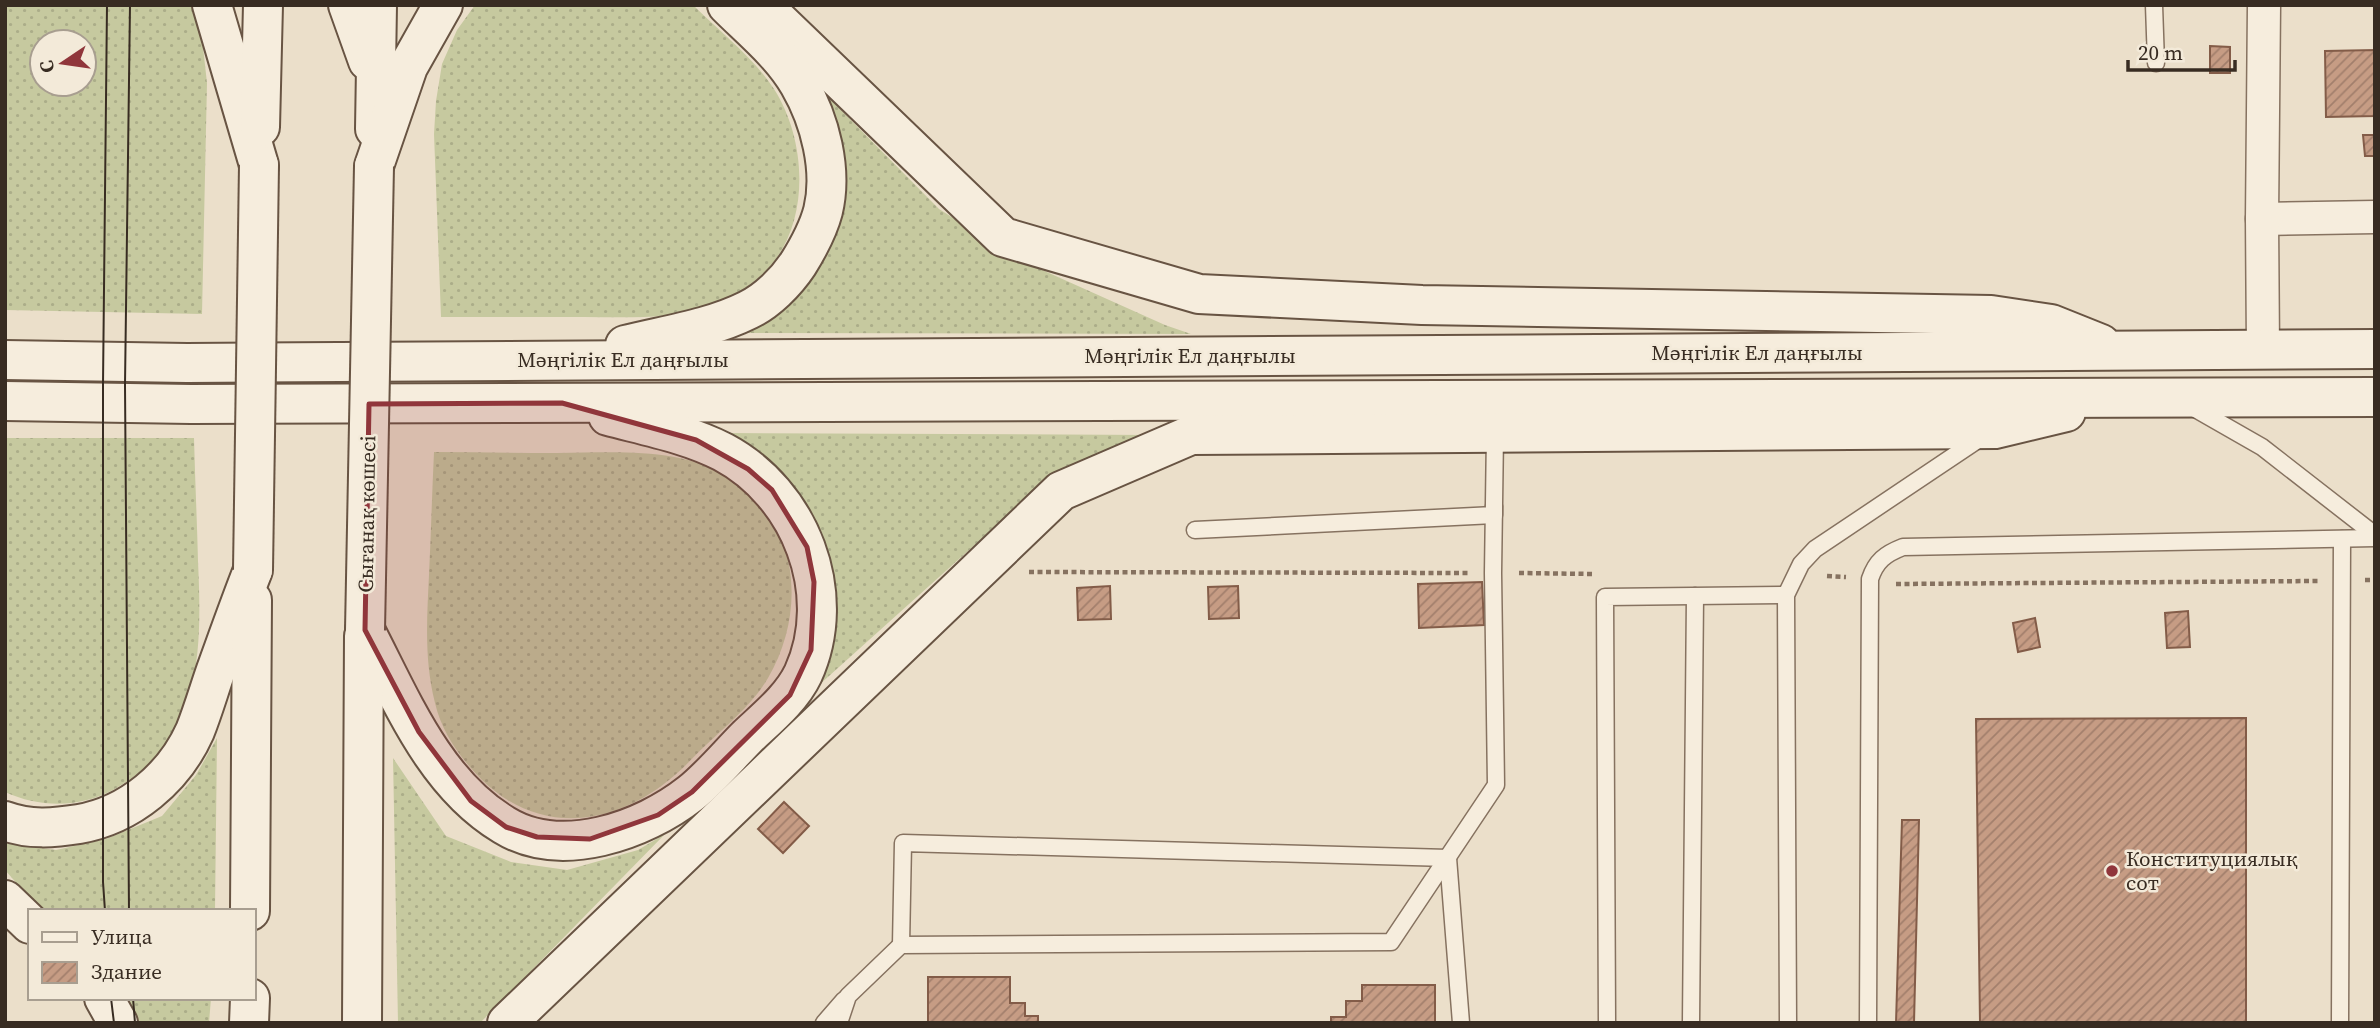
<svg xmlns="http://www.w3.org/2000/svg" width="2380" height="1028" font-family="'Source Serif 4',serif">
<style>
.grass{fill:url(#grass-dots);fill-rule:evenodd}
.building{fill:url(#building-hatch);stroke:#835c48;stroke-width:2}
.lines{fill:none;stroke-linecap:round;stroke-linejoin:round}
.lane-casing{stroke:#867260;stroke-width:19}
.street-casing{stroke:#867260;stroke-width:35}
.secondary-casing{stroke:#685443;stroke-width:42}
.path{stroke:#867260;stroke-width:4.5;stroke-dasharray:5 3.5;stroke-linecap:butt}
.lane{stroke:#f6eddd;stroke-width:16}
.street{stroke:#f6eddd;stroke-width:32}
.secondary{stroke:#f6eddd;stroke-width:38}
.tram{stroke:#382c22;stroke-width:2}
.secondary-bridge-casing{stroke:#685443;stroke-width:42;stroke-linecap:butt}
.secondary-bridge{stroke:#f6eddd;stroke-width:38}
.marked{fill:#90363b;fill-opacity:0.2;stroke:#90363b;stroke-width:5;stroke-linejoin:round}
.poi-dot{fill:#90363b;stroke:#f3ead9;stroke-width:2.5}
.labels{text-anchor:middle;stroke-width:5;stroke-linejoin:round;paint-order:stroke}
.street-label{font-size:21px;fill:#382c22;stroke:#f3ead9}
.poi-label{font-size:21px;fill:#382c22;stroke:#f3ead9;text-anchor:start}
</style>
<defs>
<pattern id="grass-dots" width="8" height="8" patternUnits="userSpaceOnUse" patternTransform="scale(1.75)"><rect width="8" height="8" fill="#c6c99f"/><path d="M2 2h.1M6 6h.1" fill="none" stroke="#abad89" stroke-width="1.8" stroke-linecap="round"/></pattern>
<pattern id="building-hatch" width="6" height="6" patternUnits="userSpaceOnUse" patternTransform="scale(1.75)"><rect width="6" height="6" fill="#c69c84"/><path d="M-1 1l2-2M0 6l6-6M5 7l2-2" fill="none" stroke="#a27f6c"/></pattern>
</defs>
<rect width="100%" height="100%" fill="#ebdfca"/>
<!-- grass -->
<g class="grass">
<path d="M5 5H195L202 38 207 83 202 314 5 310ZM42 42H84V84H42Z"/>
<path d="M475 5H693C720 32 753 57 774 89 804 136 810 208 778 256 762 280 732 299 706 307 667 320 624 317 584 317 537 317 489 317 441 317L434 134 436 101 442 64 457 30Z"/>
<polygon points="817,86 939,209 1020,260 1165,325 1191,334 736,333 814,271"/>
<polygon points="725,433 1153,435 1028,497 799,703 824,545 805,501 774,464"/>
<path d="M5 438H194C195 479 197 520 198 561 202 650 203 740 113 790 79 808 40 808 5 792Z"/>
<path d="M434 452C475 452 516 453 557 453 614 453 680 446 730 478 800 522 807 611 768 678 753 704 727 725 706 745 695 755 686 766 675 775 616 826 541 837 482 780 461 759 442 733 435 703 424 660 427 618 429 575 431 534 432 493 434 452Z"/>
<polygon points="217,738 215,911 41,911 5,870 5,843 56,850 106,839 162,816 196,775"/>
<polygon points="393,758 446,836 511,862 567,870 638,850 665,834 480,1023 398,1023"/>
<polygon points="115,998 211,998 209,1023 135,1023"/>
</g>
<!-- building -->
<g class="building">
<polygon points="2210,46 2230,47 2230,73 2210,73"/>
<polygon points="2375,50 2375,116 2326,117 2325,51"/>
<polygon points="2363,135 2375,135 2375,156 2365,156"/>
<polygon points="1482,582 1484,625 1419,628 1418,584"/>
<polygon points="1110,586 1111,619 1078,620 1077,588"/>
<polygon points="1238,586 1239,618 1209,619 1208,587"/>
<polygon points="2188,611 2190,647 2167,648 2165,613"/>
<polygon points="2035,618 2040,647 2018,652 2013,623"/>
<polygon points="2246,718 2246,1023 1980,1023 1976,719"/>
<polygon points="784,802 809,826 783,853 758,829"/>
<polygon points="1902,820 1919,820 1914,1023 1896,1023"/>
<polygon points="928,977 1010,977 1010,1003 1025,1003 1025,1016 1038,1016 1038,1023 928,1023"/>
<polygon points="1362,985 1435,985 1435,1023 1331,1023 1331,1017 1346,1017 1346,1001 1362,1001"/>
</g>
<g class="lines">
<!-- lane casing -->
<g class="lane-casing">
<g id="lane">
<polyline points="2154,5 2156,63"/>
<polyline points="2192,407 2262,447 2375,535"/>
<polyline points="1195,530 1494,515 1494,506"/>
<polyline points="901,945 903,843 1448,858 1461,1023"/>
<polyline points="824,1023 844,1000"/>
<polyline points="839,1023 848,996 901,945 1391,942 1496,785 1493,573 1495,434"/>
<polyline points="1607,1023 1605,597 1786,595"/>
<polyline points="1691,1023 1695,596"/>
<polyline points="1788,1023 1786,595 1801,564 1815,549 1982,437"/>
<path d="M1868 1023 1870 579C1876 561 1885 554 1903 547L2375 538"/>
<polyline points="2340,1023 2342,539"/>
</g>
</g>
<!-- street casing -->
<g class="street-casing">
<g id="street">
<polyline points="2262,219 2375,217"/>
<polyline points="2263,349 2262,219 2264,5"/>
</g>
</g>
<!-- secondary casing -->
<g class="secondary-casing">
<g id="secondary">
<polyline points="212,5 259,165"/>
<polyline points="348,5 368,61"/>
<polyline points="762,5 1003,237 1199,294 1422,305 1991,315 2051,324 2101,344"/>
<polyline points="260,127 263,5"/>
<polyline points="375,129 377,5"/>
<polyline points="374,166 408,67 443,5"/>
<path d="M625 345C665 335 710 329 748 310 767 301 786 282 798 264 808 248 818 230 823 211 833 170 820 120 799 84 781 53 752 30 727 5"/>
<polyline points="5,360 187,363 2375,349"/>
<polyline points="5,401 191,404 2375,397"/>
<path d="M365 630C401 699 434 783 504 825 561 860 643 831 691 793 711 777 729 755 747 737 767 718 791 699 803 674 840 593 800 493 723 452 688 434 646 426 608 416"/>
<path d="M5 821C29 830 54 828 79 824 130 815 174 778 195 731 203 711 209 690 216 670 228 637 240 603 253 570"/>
<polyline points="5,900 30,924"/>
<polyline points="250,911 252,600"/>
<polyline points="104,998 118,1023"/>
<polyline points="249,1023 250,998"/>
<polyline points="362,1023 364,636"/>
<polyline points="507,1023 1061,491 1191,435 1995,429 2066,412"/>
</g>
</g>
<!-- path -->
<g class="path">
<polyline points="1029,572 1468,573"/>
<polyline points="1519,573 1594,574"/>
<polyline points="1827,576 1846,577"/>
<polyline points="2365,580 2375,580"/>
<polyline points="1896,584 2318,581"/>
</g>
<!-- lane -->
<use href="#lane" class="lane"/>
<!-- street -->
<use href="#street" class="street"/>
<!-- secondary -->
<use href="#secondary" class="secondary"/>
<!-- tram -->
<g class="tram">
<polyline points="105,911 103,882 103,384 107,5"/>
<polyline points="129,911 125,385 130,5"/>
<polyline points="111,998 114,1023"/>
<polyline points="133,998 135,1023"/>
</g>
<!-- secondary-bridge casing -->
<g class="secondary-bridge-casing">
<g id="secondary-bridge">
<polyline points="253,570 259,165"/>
<polyline points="365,630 374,166"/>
</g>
</g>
<!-- secondary-bridge -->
<use href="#secondary-bridge" class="secondary-bridge"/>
</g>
<!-- marked area -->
<path class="marked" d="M562 403 696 440 748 469 772 490 807 547 814 582 811 650 790 695 692 792 658 815 590 839 537 837 506 827 471 801 419 732 365 630 369 404Z"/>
<!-- markers -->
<circle class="poi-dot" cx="2112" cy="871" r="7"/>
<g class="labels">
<!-- street labels -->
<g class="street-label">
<text x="1757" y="360">Мәңгілік Ел даңғылы</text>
<text x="1190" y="363">Мәңгілік Ел даңғылы</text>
<text x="623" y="367">Мәңгілік Ел даңғылы</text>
<text transform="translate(367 514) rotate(-89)" y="7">Сығанақ көшесі</text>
</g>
<!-- poi labels -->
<g class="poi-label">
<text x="2126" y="866">Конституциялық<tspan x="2126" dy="24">сот</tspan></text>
</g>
</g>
<!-- border -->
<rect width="2380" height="1028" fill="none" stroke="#382c22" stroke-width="14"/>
<!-- legend -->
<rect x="28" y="909" width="228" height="91" fill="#f3ead9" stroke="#a89e90" stroke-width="2"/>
<rect x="42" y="932" width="35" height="10" fill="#f6eddd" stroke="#a89e90" stroke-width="2"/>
<text x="91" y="944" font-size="21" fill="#382c22">Улица</text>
<rect x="42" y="962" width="35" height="21" fill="url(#building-hatch)" stroke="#a89e90" stroke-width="2"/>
<text x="91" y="979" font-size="21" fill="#382c22">Здание</text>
<!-- north arrow -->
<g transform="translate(63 63) rotate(257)"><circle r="33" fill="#f3ead9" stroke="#a89e90" stroke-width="2"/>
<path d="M0-5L12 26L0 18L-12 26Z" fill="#90363b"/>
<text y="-10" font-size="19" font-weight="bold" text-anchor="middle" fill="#382c22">С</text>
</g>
<!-- scale -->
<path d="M2128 60v10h107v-10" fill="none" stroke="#382c22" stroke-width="3.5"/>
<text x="2138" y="60" font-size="21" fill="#382c22" stroke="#f3ead9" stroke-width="5" paint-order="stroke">20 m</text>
</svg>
